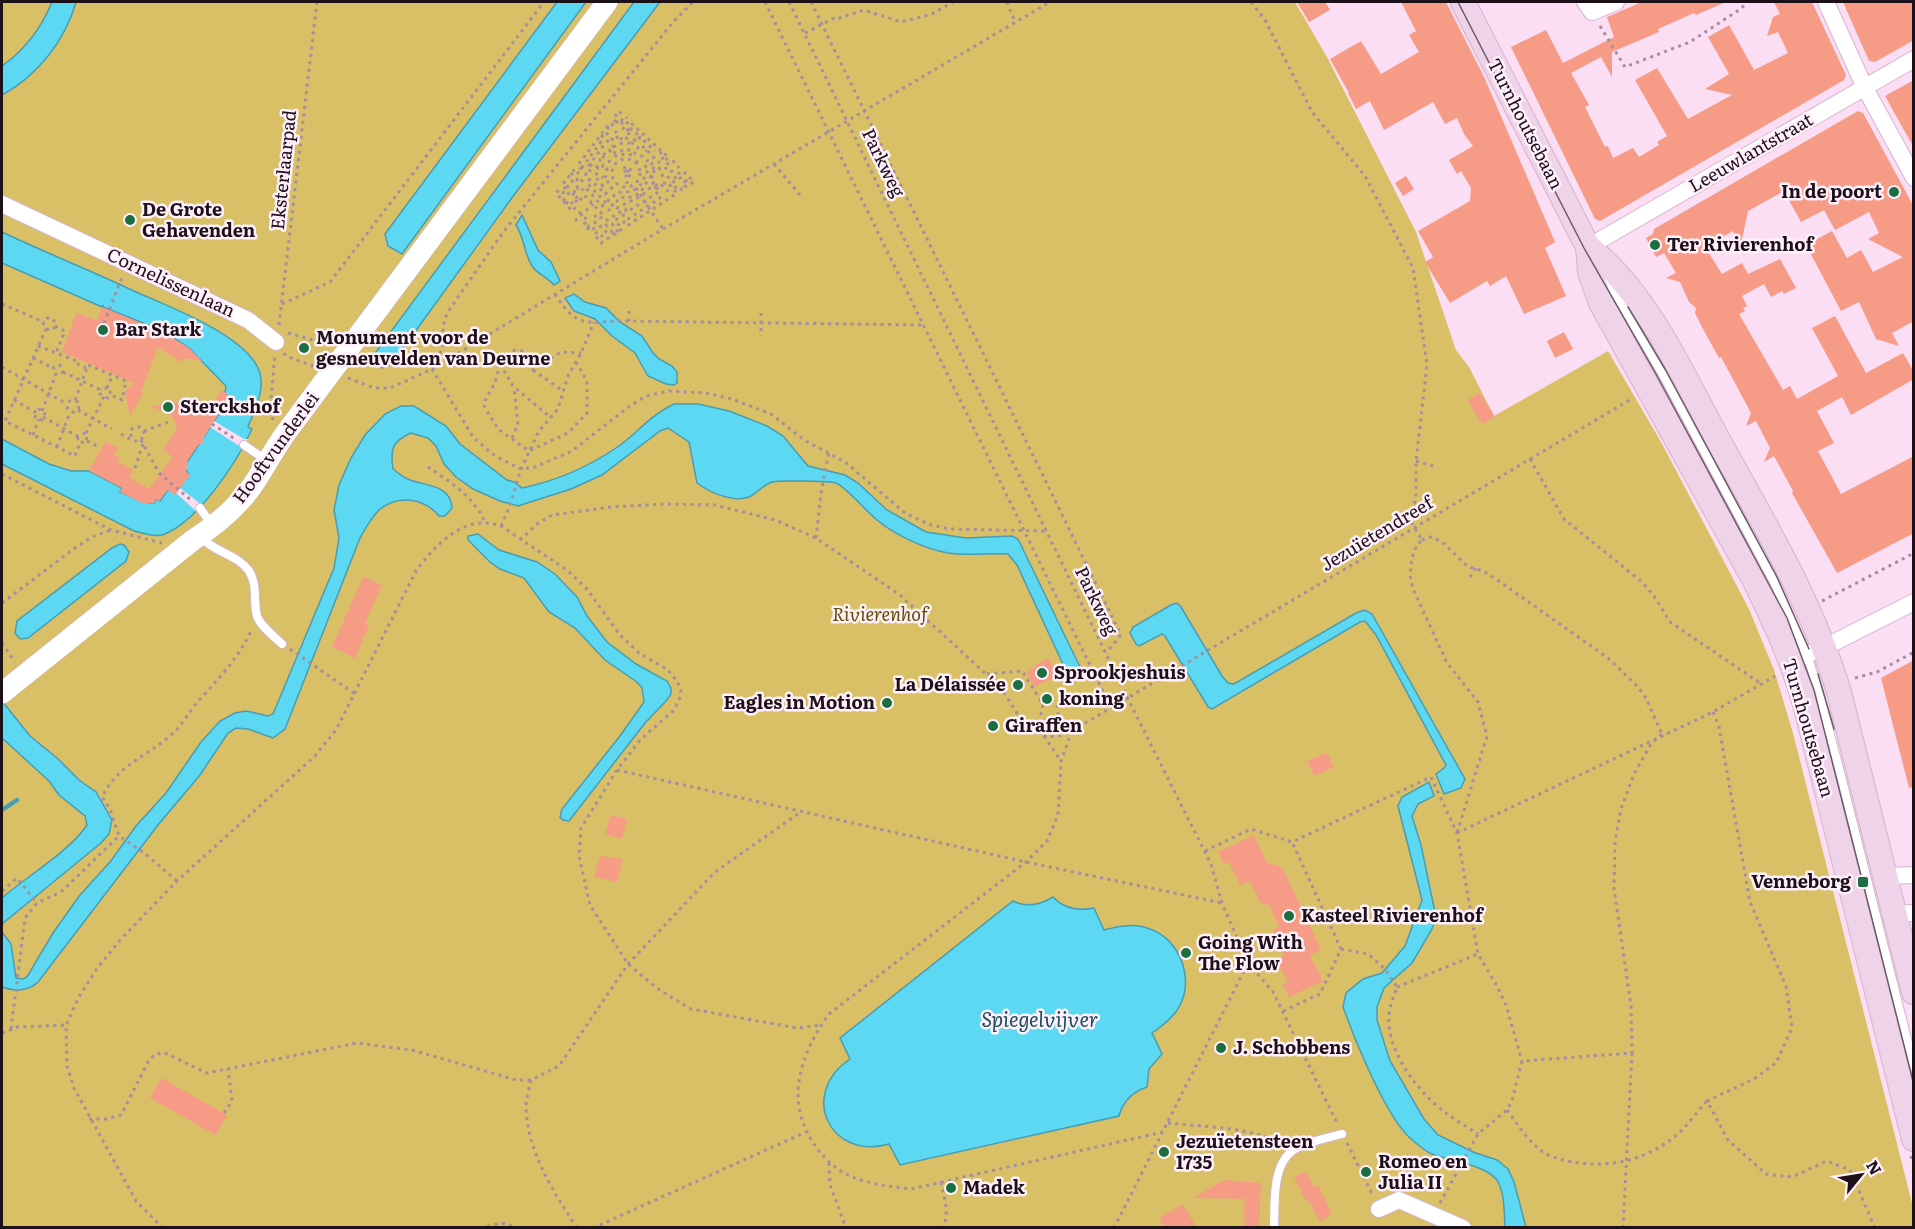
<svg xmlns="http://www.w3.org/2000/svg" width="1915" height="1229" font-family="Literata,serif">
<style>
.green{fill:#d9c067}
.water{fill:#5cd8f2;stroke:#499cb1;stroke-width:1.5}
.pier{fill:#fbdef4}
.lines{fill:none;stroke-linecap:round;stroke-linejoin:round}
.stream{stroke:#499cb1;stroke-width:4.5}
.building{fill:#f69b85}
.service-casing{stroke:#d5b3cd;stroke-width:10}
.minor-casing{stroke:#d5b3cd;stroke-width:18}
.tertiary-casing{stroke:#d5b3cd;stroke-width:22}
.secondary-casing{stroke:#d5b3cd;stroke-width:26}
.path{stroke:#a48e9f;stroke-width:3;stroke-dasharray:3 4.5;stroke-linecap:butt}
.service{stroke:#fff;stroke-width:8}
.minor{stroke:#fff;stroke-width:16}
.tertiary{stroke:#fff;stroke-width:21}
.secondary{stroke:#eed3e9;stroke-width:24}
.tram{stroke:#6d5b69;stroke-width:1.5}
.poi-dot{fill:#1a6e40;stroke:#fff0fb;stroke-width:2}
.labels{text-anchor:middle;stroke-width:5;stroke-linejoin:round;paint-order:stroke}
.street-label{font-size:18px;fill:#1c1019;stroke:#fff0fb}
.poi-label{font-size:18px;font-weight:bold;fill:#1c1019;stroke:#fff0fb;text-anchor:start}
.park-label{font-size:18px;font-style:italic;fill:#5f4e02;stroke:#fff0fb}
.water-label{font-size:20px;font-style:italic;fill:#184e59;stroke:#fff0fb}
</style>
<rect width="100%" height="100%" fill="#fbdef4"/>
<!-- green -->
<polygon class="green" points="2,2 1295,2 1328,59 1416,232 1456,350 1469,367 1494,416 1608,351 1661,442 1749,609 1774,670 1793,733 1913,1207 1913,1227 2,1227"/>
<!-- water -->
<g class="water">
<path d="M52 2H76C65 41 37 76 2 95V66C26 49 41 29 52 2Z"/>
<polygon points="557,2 586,2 402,254 388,246 385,234"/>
<polygon points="634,2 660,2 514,195 391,365 382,368 370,360"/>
<path d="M522 215 538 250 551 262 560 281 554 285C548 277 538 275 532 266 524 253 524 237 516 225Z"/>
<path d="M2 232C46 253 92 271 136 292 170 307 239 333 257 366 268 386 255 408 248 427L252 429C237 462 199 520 165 534 156 538 143 533 134 531L2 464V439L49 464 71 471H89L122 488 120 492 143 502 154 503 157 499 160 501 168 490 189 475 184 467 222 409 230 404 224 398 226 386 189 348 163 331 103 307V305L102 307 2 263Z"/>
<polygon points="574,294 585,302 606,308 620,322 642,336 653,353 659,359 672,366 677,372 677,383 674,385 666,384 648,376 635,353 612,336 595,319 574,311 565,298"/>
<path d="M674 404H698L729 411 767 426 783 436 808 466 845 475 858 483 887 510 926 532 966 538 1012 536 1018 539 1081 669 1080 675 1072 678 1068 675 1017 565 1008 554C988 553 968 556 948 553 925 549 895 535 877 520 867 512 845 486 836 483 829 481 779 480 772 482 763 485 757 493 749 497 733 503 709 492 697 483L689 442 668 428 660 431 602 475 571 489 518 506 500 501 473 489 456 477 444 464 436 446 428 438 411 433C392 441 390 450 393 469 398 473 404 478 410 480 427 486 451 485 452 508L445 516H439C424 498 398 494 379 510 371 518 365 529 360 538L285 729 273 738 248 729 236 728 228 733 200 775 158 825 38 982C29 991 13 992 2 987V932L11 944 16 978 23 979 27 977 53 933 80 895 110 862 136 826 166 793 201 742 220 721 235 713 246 711 268 716 273 714 334 568 339 538 334 510 339 485 351 458 365 435 385 414 401 406H414L446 426 460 444 507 480 514 482 522 488C556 481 590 466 619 446 638 432 652 414 674 404Z"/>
<polygon points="478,534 499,550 537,562 555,574 577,597 587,616 607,642 636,664 667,681 671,688 671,694 666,701 645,723 569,821 563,820 560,817 562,809 620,736 644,702 642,688 637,682 605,660 575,628 549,612 524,578 500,569 490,562 468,540 468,536"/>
<polygon points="120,544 124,545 129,552 126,561 28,638 20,639 15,633 17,621 112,548"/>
<polygon points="1177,603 1181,607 1222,676 1228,683 1234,684 1356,613 1365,610 1372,614 1465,779 1461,788 1444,794 1436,774 1444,768 1446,765 1376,635 1365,621 1360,622 1212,709 1208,707 1165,636 1162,634 1139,646 1136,644 1130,633 1133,627 1171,605"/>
<path d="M2 701 30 736 57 758 79 780 96 792 112 820 109 834 101 843 2 924V898C27 876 69 852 87 825L85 816 59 795 49 781 2 738Z"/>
<path d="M1429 782 1434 796 1418 804 1412 816 1421 845 1436 917 1432 929 1412 963 1384 988 1377 1007V1020L1390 1061 1424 1119 1438 1135 1473 1152 1497 1160 1508 1169 1514 1182 1526 1227H1505C1504 1214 1505 1195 1498 1182 1489 1165 1449 1161 1432 1154 1424 1151 1416 1143 1410 1138 1385 1115 1355 1040 1343 1007L1346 993 1363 979 1382 973 1405 946 1422 900 1398 806 1402 797Z"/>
<path d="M1053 897C1064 909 1078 911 1094 908L1104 930C1119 926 1135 923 1150 929 1180 939 1195 980 1179 1007 1173 1018 1162 1026 1152 1033L1162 1054 1149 1069 1147 1087C1132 1092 1123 1101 1119 1116L900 1165 889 1144C830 1161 798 1094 850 1059L840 1038 1013 901C1027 908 1040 905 1053 897Z"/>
</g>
<!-- pier -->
<g class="pier">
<polygon points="214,421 244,439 248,439 241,450 241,447 210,427"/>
<polygon points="180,488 202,505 197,512 176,493"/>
</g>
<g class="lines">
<!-- stream -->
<polyline class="stream" points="2,810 17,800"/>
</g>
<!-- building -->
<g class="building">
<polygon points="1297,2 1325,2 1330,10 1309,22"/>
<polygon points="1401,2 1446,2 1485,79 1555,242 1545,248 1566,296 1524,314 1506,276 1490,286 1487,281 1450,303 1425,262 1433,257 1418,231 1470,201 1471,188 1461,171 1457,174 1449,160 1473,146 1464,134 1457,118 1445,124 1433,102 1384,130 1370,101 1356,109 1348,93 1349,93 1330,59 1361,41 1381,74 1419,52 1409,35 1416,31"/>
<polygon points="1642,2 1726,2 1696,15 1694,13 1658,29 1659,32 1612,52 1612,77 1601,57 1571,73 1589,105 1585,107 1605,147 1608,146 1613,158 1633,148 1639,157 1659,145 1657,142 1667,136 1635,80 1657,68 1688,119 1732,95 1705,89 1729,74 1708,37 1729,25 1754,70 1788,53 1778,32 1767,36 1773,17 1780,14 1774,2 1812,2 1846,75 1844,80 1600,221 1595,219 1511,47 1546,30 1563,63 1614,37 1607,17"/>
<polygon points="1843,2 1914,2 1914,40 1875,62 1869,61"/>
<polygon points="1914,80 1914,148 1885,96"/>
<polygon points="1858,111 1863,113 1914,207 1914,321 1892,333 1899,346 1876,339 1859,302 1841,311 1806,245 1832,231 1847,258 1861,250 1873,272 1903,257 1868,239 1879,233 1869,212 1835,230 1824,210 1801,222 1784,191 1748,211 1741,244 1733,231 1705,247 1722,274 1742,263 1748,274 1780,259 1796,288 1784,294 1782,291 1771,297 1764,284 1742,296 1747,306 1743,308 1745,311 1739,314 1783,390 1790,386 1797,399 1838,376 1812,328 1835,316 1866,373 1903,353 1914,372 1914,379 1851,415 1842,397 1817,411 1834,443 1818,451 1841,494 1914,456 1914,533 1837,573 1792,493 1793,491 1774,456 1764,462 1770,448 1756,421 1746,426 1751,413 1721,357 1719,358 1703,329 1695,313 1696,308 1689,302 1680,282 1666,278 1676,273 1664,253 1656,257 1646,238 1653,234 1654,229"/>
<polygon points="1406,176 1414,189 1403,196 1395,183"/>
<polygon points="102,307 163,332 189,348 202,361 183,358 180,362 158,347 141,392 143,393 130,416 125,391 134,383 62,352 76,313 97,320"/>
<polygon points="1564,332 1573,349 1555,358 1547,341"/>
<polygon points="222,390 230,396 227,400 234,410 221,410 204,437 204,443 198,445 188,460 186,472 190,475 175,495 168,490 159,501 157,499 154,503 142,503 120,492 122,488 89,471 105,442 118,447 114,455 120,457 117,461 133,470 129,477 149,489 173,457 163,450 177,428 171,414 150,406 179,402 188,414 194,414 202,417"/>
<polygon points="1480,393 1495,417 1482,424 1467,400"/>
<polygon points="363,577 382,585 365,624 369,626 355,658 332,647"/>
<polygon points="1049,658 1058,676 1034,687 1027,672 1036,667 1035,665"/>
<polygon points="1914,660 1914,787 1909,788 1881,678"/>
<polygon points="1327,753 1334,767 1314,776 1307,761"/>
<polygon points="611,815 627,819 622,839 605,834"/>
<polygon points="1254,835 1267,863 1279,866 1284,871 1321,950 1310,955 1323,981 1289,997 1282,984 1288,983 1276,959 1284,955 1273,930 1279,927 1268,903 1262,906 1250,881 1240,885 1229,862 1224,864 1218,852"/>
<polygon points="600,856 623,859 617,882 594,877"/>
<polygon points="161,1078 227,1115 216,1135 150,1098"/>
<polygon points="1306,1172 1314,1187 1318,1185 1332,1214 1320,1222 1309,1201 1307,1203 1294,1177"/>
<polygon points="1224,1180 1261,1183 1259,1227 1244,1227 1245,1218 1243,1218 1245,1199 1193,1198"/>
<polygon points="1183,1204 1196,1227 1164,1227 1159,1218"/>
</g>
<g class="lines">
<!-- service casing -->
<g class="service-casing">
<g id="service">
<polyline points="1605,276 1666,380 1773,580 1807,655 1818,689 1841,776 1914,1067"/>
<polyline points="244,445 266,460"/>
<polyline points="200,508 212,525"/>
<path d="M200 536C213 552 237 554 249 571 258 585 253 601 257 616 260 626 275 637 282 644"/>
<path d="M1274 1228C1275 1203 1271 1161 1297 1148 1310 1141 1328 1138 1342 1134"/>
</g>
</g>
<!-- minor casing -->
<g class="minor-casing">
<g id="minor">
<polyline points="1585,2 1592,12 1616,2"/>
<polyline points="1826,2 1865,88 1914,178"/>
<polyline points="2,204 248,320 276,342"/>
<polyline points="1588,247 1914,59"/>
<polyline points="1791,662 1835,642 1914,602"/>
<polyline points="1886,876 1914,875"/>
<polyline points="1895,914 1914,913"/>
<polyline points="1379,1209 1399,1200 1463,1228"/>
</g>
</g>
<!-- tertiary casing -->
<g class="tertiary-casing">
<path id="tertiary" d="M2 693 193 540C216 525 239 506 255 482 265 466 274 450 285 434L607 2"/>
</g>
<!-- secondary casing -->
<g class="secondary-casing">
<g id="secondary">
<path d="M1463 2 1588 247C1646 292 1682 373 1717 438 1762 520 1812 602 1839 692L1914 992"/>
<path d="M1588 247 1590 272 1601 303 1754 579C1774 620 1794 663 1806 708L1914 1139"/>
</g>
</g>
<!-- path -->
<g class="path">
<polyline points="765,2 1111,708"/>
<polyline points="789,2 1127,697 1211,864 1222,903 1248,963 1273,992 1337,1123"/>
<polyline points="811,2 1121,635 1106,653"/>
<polyline points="1007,2 1015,22"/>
<polyline points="1251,2 1265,20 1312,112 1365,176 1413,268 1427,365 1416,461 1416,498 1410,516 1411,522 1422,540 1417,545 1412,558 1410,575 1413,589 1447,663 1478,702 1487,736 1457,833"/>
<polyline points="1600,26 1625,67 1690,42 1742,8 1746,2"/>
<polyline points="805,33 836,17 839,18 864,10 901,22 932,14 953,2"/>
<polyline points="616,122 613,119 619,111 622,114"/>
<polyline points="623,122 620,125 630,135 627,139"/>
<polyline points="607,127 610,130 607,134 614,141 619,135 615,131"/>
<polyline points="630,128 637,134 634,139 637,142 640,137 655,151"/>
<polyline points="627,131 632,124 669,158 665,160"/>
<polyline points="601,135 617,150"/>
<polyline points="620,140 624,136 638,148 641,145 650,153"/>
<polyline points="613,147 622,143 632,143"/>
<polyline points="662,152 659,154 668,164 673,161 679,168"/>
<polyline points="613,153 627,149 635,153 633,155"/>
<polyline points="602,156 614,165"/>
<circle cx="626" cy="173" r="14"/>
<polyline points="636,163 647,150"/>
<polyline points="653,163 646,167 644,163 653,157 660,163"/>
<polyline points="590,164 593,167 602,169 603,165 607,168 606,176 603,179"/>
<polyline points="774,164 800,195"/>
<polyline points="596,168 602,156 609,150 616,156 625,154 633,155"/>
<polyline points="623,168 629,167 632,172 627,179 627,186"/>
<polygon points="627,170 630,173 626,176 623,173"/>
<polyline points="571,173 580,183 583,179"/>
<polyline points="661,176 665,174 673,182 682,177 690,184 694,182 683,171 674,176 677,180"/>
<polyline points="609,181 603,186 597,179 594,183 605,194 617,183"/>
<polyline points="655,186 659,183 669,192 665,194"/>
<polyline points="636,188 663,229"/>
<polyline points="674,188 678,186 682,190 686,187 682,183 686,181"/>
<path d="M566 189 562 185 575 169 578 173 601 142 604 145 587 168C592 174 598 173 603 178"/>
<polyline points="575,200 578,203 584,195 604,216 600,218 597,215 592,218"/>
<polyline points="563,201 569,193 572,196 578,188"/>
<path d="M618 202 617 201 620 197C646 200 641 183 655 173L652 169"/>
<polyline points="606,203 587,183 590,179 578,165 610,123 614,126 620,118 626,124 629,121 626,117"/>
<polyline points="566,204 569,200 572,203 578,196 572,189"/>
<path d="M610 211 608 208 614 204 617 208C629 201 640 199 650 188L653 190 656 187"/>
<polyline points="575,221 593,204"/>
<polyline points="623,221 627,226 677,193 667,182 661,185"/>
<polyline points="587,227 596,222 607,233 611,231 614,234"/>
<path d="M595 228 590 231 584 224 588 221 575 208 572 211 556 193 559 190 563 193 572 181 581 191 585 187 602 206 618 192C632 194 644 187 645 173L657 166 660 169 664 167 670 172 674 170"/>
<polyline points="618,232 612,224 607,226 604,222 625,209 627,212 660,191 653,184 655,179 651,176"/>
<polyline points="603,237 598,232 594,234 601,243 622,229 615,220 624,215 628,219 660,198 657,193"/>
<path d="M555 294C577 329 586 322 624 321L923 325"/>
<polyline points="2,304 44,322"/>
<polyline points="282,304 330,282 544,2"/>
<polyline points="629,311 629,321"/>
<polyline points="761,313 761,336"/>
<polyline points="104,323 122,277"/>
<polyline points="279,325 317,2"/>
<polyline points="55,326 65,331 56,353"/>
<polyline points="46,329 51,330 55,327 55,323 53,319 48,318 44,321 43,326 46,329 5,421 75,456 80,443"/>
<polyline points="288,333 331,345"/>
<polyline points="38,346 79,362 78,364 86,368"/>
<polyline points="284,353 286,356 313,366"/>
<polyline points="33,358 53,368"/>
<polyline points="576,362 587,381 587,413 568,433 529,451 498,429 483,404 495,383 500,364 511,350 522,351 533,370 561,352 581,353"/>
<polyline points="500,364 513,386 551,418"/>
<polyline points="2,367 67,404"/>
<polyline points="433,367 443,347 443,327 447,313 504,231 674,21 693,2"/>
<polyline points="432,369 473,437 495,456 521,469 535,467 572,451 627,408 646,396 669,391 706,393 732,399 771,414 804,440 845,462 905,513 928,524 949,529 1047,531"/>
<polyline points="533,370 563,391"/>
<polyline points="63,372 101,390 100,394 108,398 111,390 103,387 101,390"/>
<polyline points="348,378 374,388 390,388 432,369 663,229 1050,2"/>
<polyline points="107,388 112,376"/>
<circle cx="73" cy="406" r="6"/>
<polyline points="14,400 37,413 39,409 45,413 42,420 35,417 37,413"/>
<polyline points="75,400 88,365 126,381 122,400 109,394"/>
<polyline points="78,410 112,429"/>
<polyline points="42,411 56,374 63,372 60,365 53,368 56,374"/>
<polyline points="43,417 77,436 86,433 87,441 80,443 77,436"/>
<polyline points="273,420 270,410 275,355"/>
<polyline points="212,424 235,439"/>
<polyline points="144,431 171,421"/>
<polyline points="86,433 104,396"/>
<polyline points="121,434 134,441 140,441 145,434 140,427 134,427 130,431 132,439"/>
<polyline points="33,435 39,419"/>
<polyline points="512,438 518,424 514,388"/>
<polyline points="141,440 159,473 192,501"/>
<polyline points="87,441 97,446"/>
<polyline points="57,447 70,412"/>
<polyline points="1530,459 1564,519 1642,582 1654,596 1670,622 1760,683"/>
<polyline points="1416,461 1437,467"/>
<path d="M428 467C448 480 477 499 485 523"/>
<polyline points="135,468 143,444"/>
<polyline points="2,474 111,530 162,543"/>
<polyline points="501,526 509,508 521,469 539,431 558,409 568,376 581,353 594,322"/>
<polyline points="816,538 821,493 829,452"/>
<polyline points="520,540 537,524 552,515 612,507 664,504 715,505 775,520 816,538 900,595 1000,687 1017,713 1029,728 1044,736 1056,737 1072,731 1633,398"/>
<polyline points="1422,540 1430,537 1441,541 1467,566 1483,571 1496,579 1608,658 1638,687 1646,698 1662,734"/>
<polyline points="1470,577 1476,568"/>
<polyline points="1822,601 1914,553"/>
<polyline points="2,603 75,548 92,537 111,530"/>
<polyline points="2,643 15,662"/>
<polyline points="290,649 355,694"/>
<polyline points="987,674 1022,671 1043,704 1041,714 1046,719 1055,719 1060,735"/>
<polyline points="1855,678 1877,672 1914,652"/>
<polyline points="1043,704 1053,702 1057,705 1058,714 1055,719"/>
<polyline points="1713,712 1719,727 1750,902 1786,986 1792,1028 1776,1063 1754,1079 1707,1101 1728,1140 1766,1174 1792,1177 1827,1161 1850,1170 1875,1228"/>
<path d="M1072 731 1061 761 1058 815 1047 841 1026 862 829 1014C801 1053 785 1098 812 1141 820 1154 831 1165 844 1173 864 1184 888 1186 911 1189L1163 1132"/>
<polyline points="1044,736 1061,761"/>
<polyline points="617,770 1026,862 1222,903"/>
<polyline points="1457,833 1713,712 1775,676"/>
<polyline points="1205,851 1251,829 1292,842 1431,777 1457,833 1478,954 1497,986 1506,1005 1522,1061"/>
<path d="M177 881 143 852 119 836 110 809 102 797C119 764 144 758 170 736 183 725 190 709 202 697 221 676 239 657 251 631"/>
<polyline points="2,891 17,878 37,903"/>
<path d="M1341 949 1368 954 1385 969 1397 987C1394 996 1390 1005 1389 1014 1386 1051 1416 1089 1442 1110 1453 1119 1466 1126 1478 1134"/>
<polyline points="1397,987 1478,954"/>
<polyline points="1283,1011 1320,994 1341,949 1292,842"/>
<polyline points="11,1029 25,918 37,903 61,892 119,836"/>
<polyline points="2,1033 18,1027 66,1025"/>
<path d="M531 1080C529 1089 526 1099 526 1108 528 1153 553 1191 577 1228"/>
<path d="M1507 1110C1517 1124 1526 1138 1539 1149 1549 1157 1561 1160 1573 1162 1609 1168 1643 1161 1673 1138 1685 1129 1696 1113 1707 1101"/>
<polyline points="224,1113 232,1101 228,1069"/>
<polyline points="89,1119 106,1119 121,1115 148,1062 155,1054 165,1053 207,1073 357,1043 412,1050 516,1080 531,1080 559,1066 628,964 715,872 802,811"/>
<path d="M1168 1123C1206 1127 1250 1127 1285 1144"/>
<polyline points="1347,1143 1373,1196"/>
<polyline points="1911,1156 1914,1165"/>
<polyline points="829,1163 830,1185 846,1228"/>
<path d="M941 1182C944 1198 950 1212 943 1228"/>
<polyline points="1440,1203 1478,1134 1507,1110 1512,1101 1522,1061 1632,1053 1631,1006 1614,888 1615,842 1621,809 1634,774 1651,744 1662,734"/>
<path d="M163 1228 136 1201 74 1088 67 1066 66 1025 79 997 98 967 121 939 177 881 315 756 336 730 416 571C436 544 465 513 501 526L567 570 586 588 620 635 639 653 668 670 677 681 681 690 679 701 673 711 641 739 617 770 581 828 579 856 590 905 628 964 658 989 691 1009 797 1028 821 1025"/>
<polyline points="480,1228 502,1223 518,1228"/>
<polyline points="593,1228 806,1132"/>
<polyline points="1114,1228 1248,963"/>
<polyline points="1623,1228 1632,1053"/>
</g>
<!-- service -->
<use href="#service" class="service"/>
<!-- minor -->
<use href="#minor" class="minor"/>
<!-- tertiary -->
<use href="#tertiary" class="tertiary"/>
<!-- secondary -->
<use href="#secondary" class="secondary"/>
<!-- tram -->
<g class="tram">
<polyline points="1458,2 1584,248 1656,374 1787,618 1814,690 1914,1085"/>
<polyline points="1628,307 1665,369 1777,577 1809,649"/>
<polyline points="1818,674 1834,729"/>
</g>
</g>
<!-- markers -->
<g class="poi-dot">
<circle cx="1894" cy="192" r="6"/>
<circle cx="130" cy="220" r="6"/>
<circle cx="1655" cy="245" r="6"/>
<circle cx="103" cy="330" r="6"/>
<circle cx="304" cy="348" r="6"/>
<circle cx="168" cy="407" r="6"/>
<circle cx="1042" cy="673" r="6"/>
<circle cx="1018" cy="685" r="6"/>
<circle cx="1047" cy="699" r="6"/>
<circle cx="887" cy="703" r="6"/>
<circle cx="993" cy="726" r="6"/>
<rect x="1857" y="876" width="12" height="12" rx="3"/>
<circle cx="1289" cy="916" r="6"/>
<circle cx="1186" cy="953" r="6"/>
<circle cx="1221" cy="1048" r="6"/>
<circle cx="1164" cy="1152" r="6"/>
<circle cx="1366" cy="1172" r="6"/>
<circle cx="951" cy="1188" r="6"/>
</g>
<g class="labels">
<!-- street labels -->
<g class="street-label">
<text transform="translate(1525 124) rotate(63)" y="6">Turnhoutsebaan</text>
<text transform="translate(1751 153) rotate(-30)" y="6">Leeuwlantstraat</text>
<text transform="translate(883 163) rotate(64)" y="6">Parkweg</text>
<text transform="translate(284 170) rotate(-84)" y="6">Eksterlaarpad</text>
<text transform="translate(171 283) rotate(25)" y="6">Cornelissenlaan</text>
<text transform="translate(276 448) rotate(-54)" y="6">Hooftvunderlei</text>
<text transform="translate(1377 534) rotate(-31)" y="6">Jezuïetendreef</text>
<text transform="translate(1096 601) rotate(64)" y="6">Parkweg</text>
<text transform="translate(1808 728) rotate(74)" y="6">Turnhoutsebaan</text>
</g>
<!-- poi labels -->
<g class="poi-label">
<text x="1882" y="198" text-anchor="end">In de poort</text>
<text x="142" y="216">De Grote<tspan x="142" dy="21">Gehavenden</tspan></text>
<text x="1667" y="251">Ter Rivierenhof</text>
<text x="115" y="336">Bar Stark</text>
<text x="316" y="344">Monument voor de<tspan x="316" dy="21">gesneuvelden van Deurne</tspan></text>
<text x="180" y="413">Sterckshof</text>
<text x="1054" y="679">Sprookjeshuis</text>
<text x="1006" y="691" text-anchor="end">La Délaissée</text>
<text x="1059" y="705">koning</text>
<text x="875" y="709" text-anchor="end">Eagles in Motion</text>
<text x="1005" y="732">Giraffen</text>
<text x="1851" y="888" text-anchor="end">Venneborg</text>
<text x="1301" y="922">Kasteel Rivierenhof</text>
<text x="1198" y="949">Going With<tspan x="1198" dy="21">The Flow</tspan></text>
<text x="1233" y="1054">J. Schobbens</text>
<text x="1176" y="1148">Jezuïetensteen<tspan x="1176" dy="21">1735</tspan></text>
<text x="1378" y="1168">Romeo en<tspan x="1378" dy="21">Julia II</tspan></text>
<text x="963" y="1194">Madek</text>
</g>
<!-- park labels -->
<g class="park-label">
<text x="880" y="621">Rivierenhof</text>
</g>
<!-- water labels -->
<g class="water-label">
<text x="1040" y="1027">Spiegelvijver</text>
</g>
</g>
<!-- border -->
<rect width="1915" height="1229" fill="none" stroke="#1c1019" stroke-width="6"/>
<!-- north arrow -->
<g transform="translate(1861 1175) rotate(60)" stroke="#fff0fb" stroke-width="4.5" paint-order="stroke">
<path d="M0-4.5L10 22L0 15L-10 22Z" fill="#1c1019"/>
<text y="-9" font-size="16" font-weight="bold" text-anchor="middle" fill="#1c1019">N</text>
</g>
</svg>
